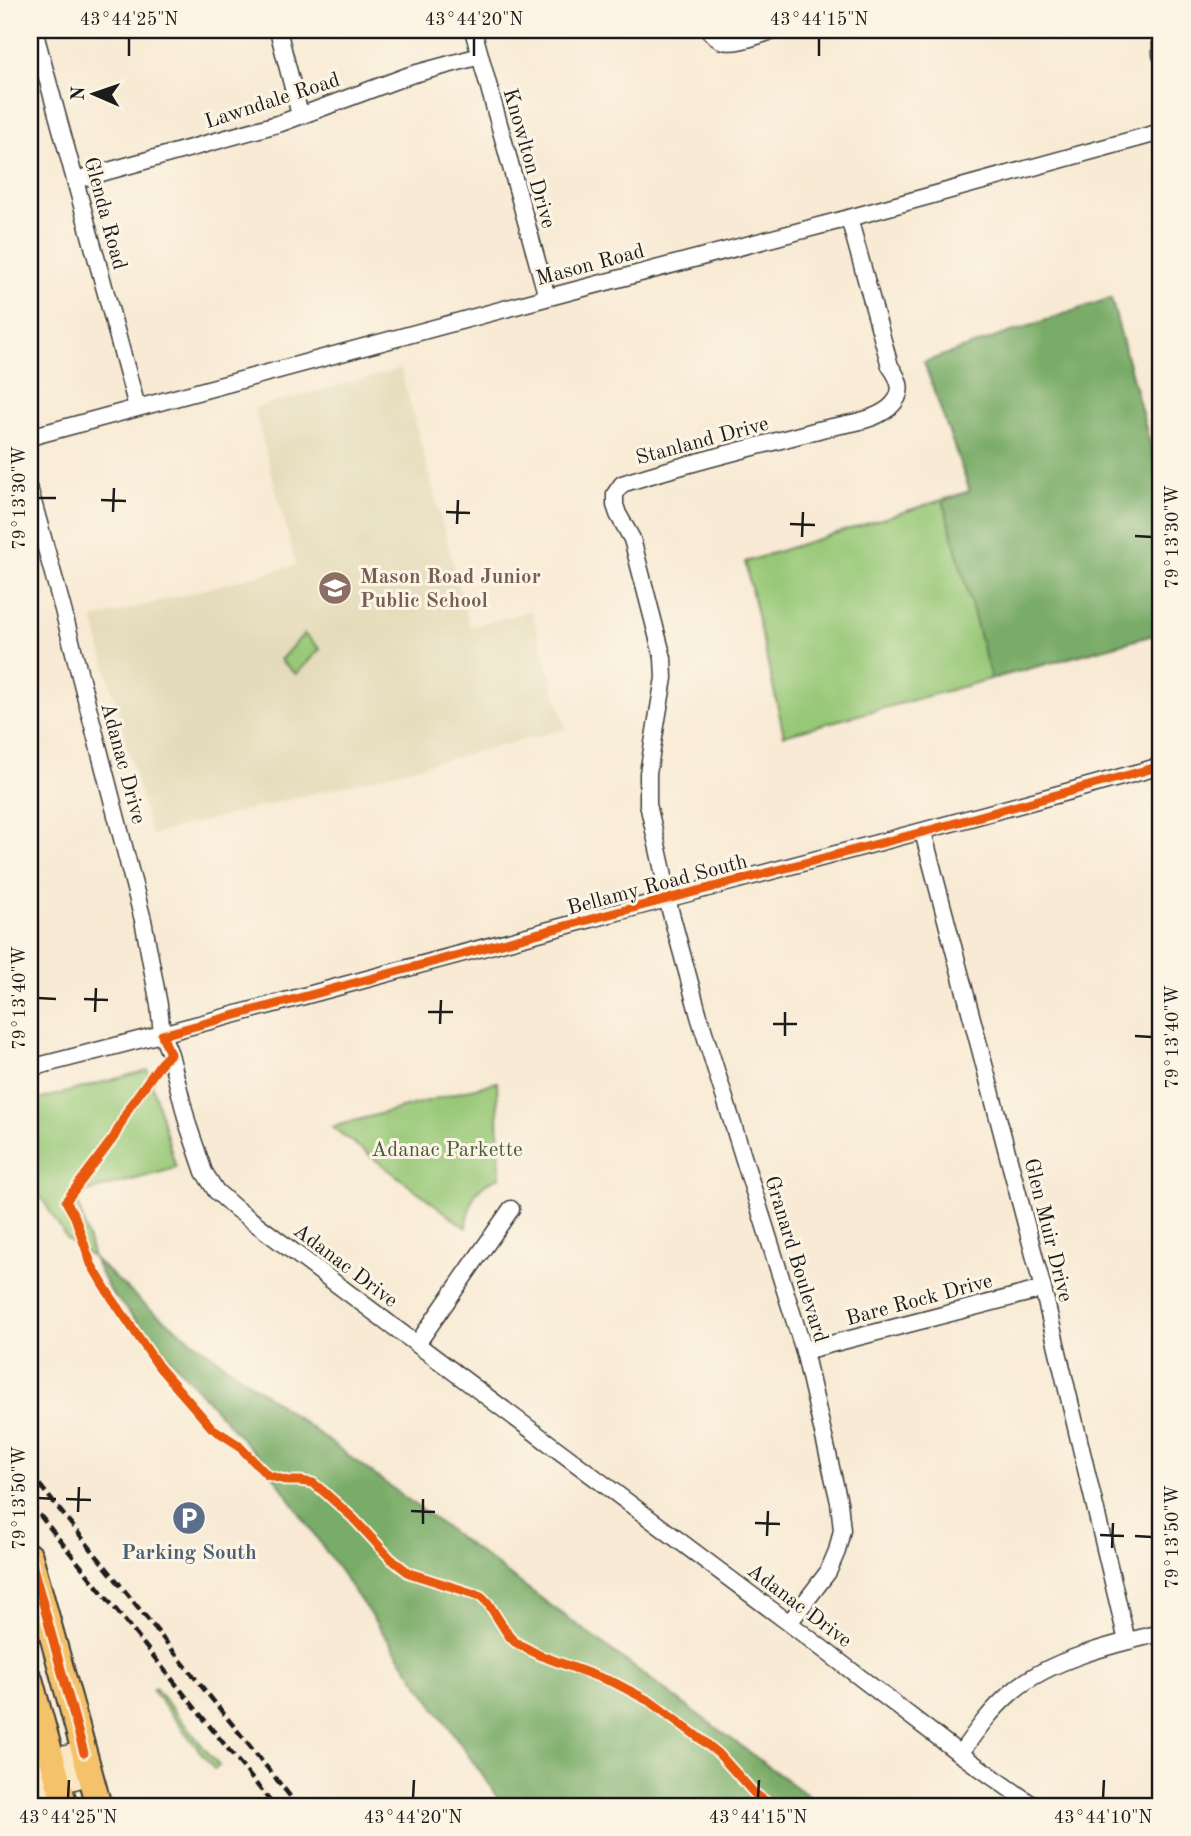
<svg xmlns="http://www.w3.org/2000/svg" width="1191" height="1836" font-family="'Old Standard TT',serif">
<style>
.built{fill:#e4dbba}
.green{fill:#97c877;stroke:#5a724a;stroke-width:2}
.forest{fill:#79ac68;stroke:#4a6442;stroke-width:2}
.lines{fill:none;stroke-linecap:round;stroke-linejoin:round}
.street-casing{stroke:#3d3b38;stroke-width:19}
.secondary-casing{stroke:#3d3b38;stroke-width:26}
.primary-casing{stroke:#3d3b38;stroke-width:28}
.street{stroke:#fff;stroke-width:16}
.secondary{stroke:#fbe7c3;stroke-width:23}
.primary{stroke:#f4c26a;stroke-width:24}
.rail{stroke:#1c1c1c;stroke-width:4.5;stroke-dasharray:10 5;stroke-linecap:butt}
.cycleway-casing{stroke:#fcf5e5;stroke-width:13}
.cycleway{stroke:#e8590c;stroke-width:9}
.ticks{fill:none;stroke:#1c1c1c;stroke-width:2.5}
.labels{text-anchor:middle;stroke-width:6;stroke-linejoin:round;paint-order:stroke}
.street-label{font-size:21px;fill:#1c1c1c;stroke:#fcf5e5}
.education-label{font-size:21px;font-weight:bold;fill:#785e54;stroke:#fcf5e5;text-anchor:start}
.park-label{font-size:21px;fill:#47583c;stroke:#fcf5e5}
.service-label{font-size:21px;font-weight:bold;fill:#4e5e75;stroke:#fcf5e5}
.neatline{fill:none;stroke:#1c1c1c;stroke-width:2.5}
.ticks-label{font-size:18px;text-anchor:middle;fill:#1c1c1c}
</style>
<rect width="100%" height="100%" fill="#fcf5e5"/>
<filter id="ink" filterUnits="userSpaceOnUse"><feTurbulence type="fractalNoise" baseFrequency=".0143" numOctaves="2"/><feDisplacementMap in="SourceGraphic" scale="14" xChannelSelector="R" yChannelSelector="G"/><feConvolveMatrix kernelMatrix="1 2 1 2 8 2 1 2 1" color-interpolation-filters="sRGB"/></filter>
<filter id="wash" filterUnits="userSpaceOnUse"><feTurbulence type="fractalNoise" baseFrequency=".00686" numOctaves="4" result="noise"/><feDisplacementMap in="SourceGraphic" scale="28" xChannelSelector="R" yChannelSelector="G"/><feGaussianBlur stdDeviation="1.57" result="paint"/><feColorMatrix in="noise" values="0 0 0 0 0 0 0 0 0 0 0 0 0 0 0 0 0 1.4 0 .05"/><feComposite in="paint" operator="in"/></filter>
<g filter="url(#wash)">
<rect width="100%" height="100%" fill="#f8ead4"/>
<!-- built -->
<polygon class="built" points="401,369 470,627 531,611 566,729 151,835 93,619 296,565 254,408"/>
<!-- green -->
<g class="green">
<polygon points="1111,298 1161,485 1161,633 784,735 745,562 970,491 924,362"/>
<polygon points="304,634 320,649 296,674 280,660"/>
<polygon points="148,1070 176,1168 76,1195 93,1258 67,1239 33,1184 30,1186 30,1102"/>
<path d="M497 1082 500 1177C472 1186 470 1202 466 1228L332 1127Z"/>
<polygon points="155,1688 219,1766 214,1769 152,1690"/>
</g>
<!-- forest -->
<g class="forest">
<polygon points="1111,298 1161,485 1161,633 991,679 943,501 970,491 924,362"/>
<polygon points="93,1258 146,1306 822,1806 509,1806 501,1802 268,1468 109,1290"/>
</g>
</g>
<g filter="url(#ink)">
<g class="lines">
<!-- street casing -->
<g class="street-casing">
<g id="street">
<polyline points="34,30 137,407"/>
<polyline points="278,30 300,115"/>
<polyline points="473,30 547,297"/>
<path d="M708 30C712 34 717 39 722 41 738 45 760 34 776 30"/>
<polyline points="1161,31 1161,55"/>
<polyline points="76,180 281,123 410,75 480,56"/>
<polyline points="30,437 538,300 849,218 1161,132"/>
<polyline points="30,491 62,606 143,920 159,1005 162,1035 170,1054 188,1125 204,1172 216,1191 235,1208 789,1623 960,1754 1034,1806"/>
<polyline points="923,832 1043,1289 1127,1641"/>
<path d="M30 1068C224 1019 416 965 610 914 794 865 978 817 1161 766"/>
<polyline points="417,1344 511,1209"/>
<polyline points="804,1351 1043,1289"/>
<path d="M789 1623 828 1572 837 1551 842 1530 839 1502 804 1351 699 1016 667 899 663 871 648 804V773L664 678 663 658 632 539 618 514 615 505V494L622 484C686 463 753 448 818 430 841 424 870 423 889 408 905 394 901 381 890 366L849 218"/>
<path d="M960 1754C976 1731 991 1710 1012 1692 1048 1660 1114 1644 1161 1633"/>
</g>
</g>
<!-- secondary casing -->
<g class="secondary-casing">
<g id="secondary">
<polyline points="30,1767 84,1753"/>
<polyline points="30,1790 90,1773"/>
</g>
</g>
<!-- primary casing -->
<g class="primary-casing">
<g id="primary">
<polyline points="30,1556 99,1806"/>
<polyline points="30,1679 65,1806"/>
</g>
</g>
<!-- street -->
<use href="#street" class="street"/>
<!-- secondary -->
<use href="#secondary" class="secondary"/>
<!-- primary -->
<use href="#primary" class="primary"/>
<!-- rail -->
<g class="rail">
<polyline points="30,1473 298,1806"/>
<polyline points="30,1503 274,1806"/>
</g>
<!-- cycleway casing -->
<g class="cycleway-casing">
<g id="cycleway">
<polyline points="30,1556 84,1753"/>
<polyline points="772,1806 754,1793 719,1754 702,1740 651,1702 615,1683 539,1655 515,1642 509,1636 488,1603 481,1596 409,1573 391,1559 353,1518 323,1491 313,1483 300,1481 288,1481 267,1475 237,1444 212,1428 159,1367 107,1291 91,1264 75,1217 66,1201 114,1137 130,1106 161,1063 170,1054 162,1035 610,914 923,832 1161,766"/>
</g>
</g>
<!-- cycleway -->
<use href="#cycleway" class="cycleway"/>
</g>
</g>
<!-- ticks -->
<path class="ticks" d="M129 56V38M474 56V38M819 56V38M38 498H56M101 500 126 501M113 512 114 488M446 512 470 513M457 524 458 500M790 524 815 525M1135 536 1152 537M802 537 803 512M38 998 56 999M84 999 108 1000M95 1012 96 988M428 1012H453M440 1024 441 1000M773 1024H797M785 1036V1012M1135 1036 1152 1037M38 1498 56 1499M66 1499 91 1500M411 1511 435 1512M78 1512 79 1487M755 1523 780 1524M423 1524V1499M1100 1535 1124 1536M767 1536 768 1511M1135 1536 1152 1537M1112 1548 1113 1523M68 1798 69 1780M413 1798 414 1780M758 1798 759 1780M1103 1798 1104 1780"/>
<!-- icons -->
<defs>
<g id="school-disc" transform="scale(1.75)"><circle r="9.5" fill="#8d6e63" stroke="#fcf5e5"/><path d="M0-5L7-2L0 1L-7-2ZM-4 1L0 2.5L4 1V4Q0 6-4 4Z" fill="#fff"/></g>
<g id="parking-disc" transform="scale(1.75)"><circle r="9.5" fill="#5c6f8a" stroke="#fcf5e5"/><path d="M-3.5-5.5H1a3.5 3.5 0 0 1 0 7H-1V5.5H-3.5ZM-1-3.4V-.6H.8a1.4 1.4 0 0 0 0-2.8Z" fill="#fff"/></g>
</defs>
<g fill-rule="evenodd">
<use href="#school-disc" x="335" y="588"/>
<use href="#parking-disc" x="189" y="1518"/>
</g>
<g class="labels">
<!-- street labels -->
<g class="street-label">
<text transform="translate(272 100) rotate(-18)" y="7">Lawndale Road</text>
<text transform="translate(530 158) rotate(74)" y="7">Knowlton Drive</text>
<text transform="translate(106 213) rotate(75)" y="7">Glenda Road</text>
<text transform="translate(590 264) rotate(-15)" y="7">Mason Road</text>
<text transform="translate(702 440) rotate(-15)" y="7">Stanland Drive</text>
<text transform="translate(124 763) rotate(75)" y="7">Adanac Drive</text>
<text transform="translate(657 884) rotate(-15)" y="7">Bellamy Road South</text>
<text transform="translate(1049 1230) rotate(76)" y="7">Glen Muir Drive</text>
<text transform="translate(797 1259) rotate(73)" y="7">Granard Boulevard</text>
<text transform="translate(346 1265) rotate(37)" y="7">Adanac Drive</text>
<text transform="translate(919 1299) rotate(-15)" y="7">Bare Rock Drive</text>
<text transform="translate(800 1605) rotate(37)" y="7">Adanac Drive</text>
</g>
<!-- education labels -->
<g class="education-label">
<text x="360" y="583">Mason Road Junior<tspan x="360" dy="24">Public School</tspan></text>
</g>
<!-- park labels -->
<g class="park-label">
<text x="447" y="1156">Adanac Parkette</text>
</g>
<!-- service labels -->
<g class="service-label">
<text x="189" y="1559">Parking South</text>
</g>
</g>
<!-- margin -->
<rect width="1191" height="1836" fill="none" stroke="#fcf5e5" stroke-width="77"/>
<!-- north arrow -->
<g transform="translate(94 94) rotate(272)" stroke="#fcf5e5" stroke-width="5" paint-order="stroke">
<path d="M0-5L12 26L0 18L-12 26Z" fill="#1c1c1c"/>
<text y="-10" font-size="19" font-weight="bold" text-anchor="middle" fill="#1c1c1c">N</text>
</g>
<rect x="38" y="38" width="1114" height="1760" class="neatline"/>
<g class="ticks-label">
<text x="129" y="25">43°44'25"N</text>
<text x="474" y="25">43°44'20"N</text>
<text x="819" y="25">43°44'15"N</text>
<text transform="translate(19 498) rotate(-90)" y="6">79°13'30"W</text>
<text transform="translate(1172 537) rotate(-90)" y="6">79°13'30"W</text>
<text transform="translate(19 998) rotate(-90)" y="6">79°13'40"W</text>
<text transform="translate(1172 1037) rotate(-90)" y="6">79°13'40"W</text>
<text transform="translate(19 1498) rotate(-90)" y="6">79°13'50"W</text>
<text transform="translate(1172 1537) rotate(-90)" y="6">79°13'50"W</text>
<text x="68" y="1823">43°44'25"N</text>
<text x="413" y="1823">43°44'20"N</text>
<text x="758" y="1823">43°44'15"N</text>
<text x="1103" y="1823">43°44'10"N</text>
</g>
</svg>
